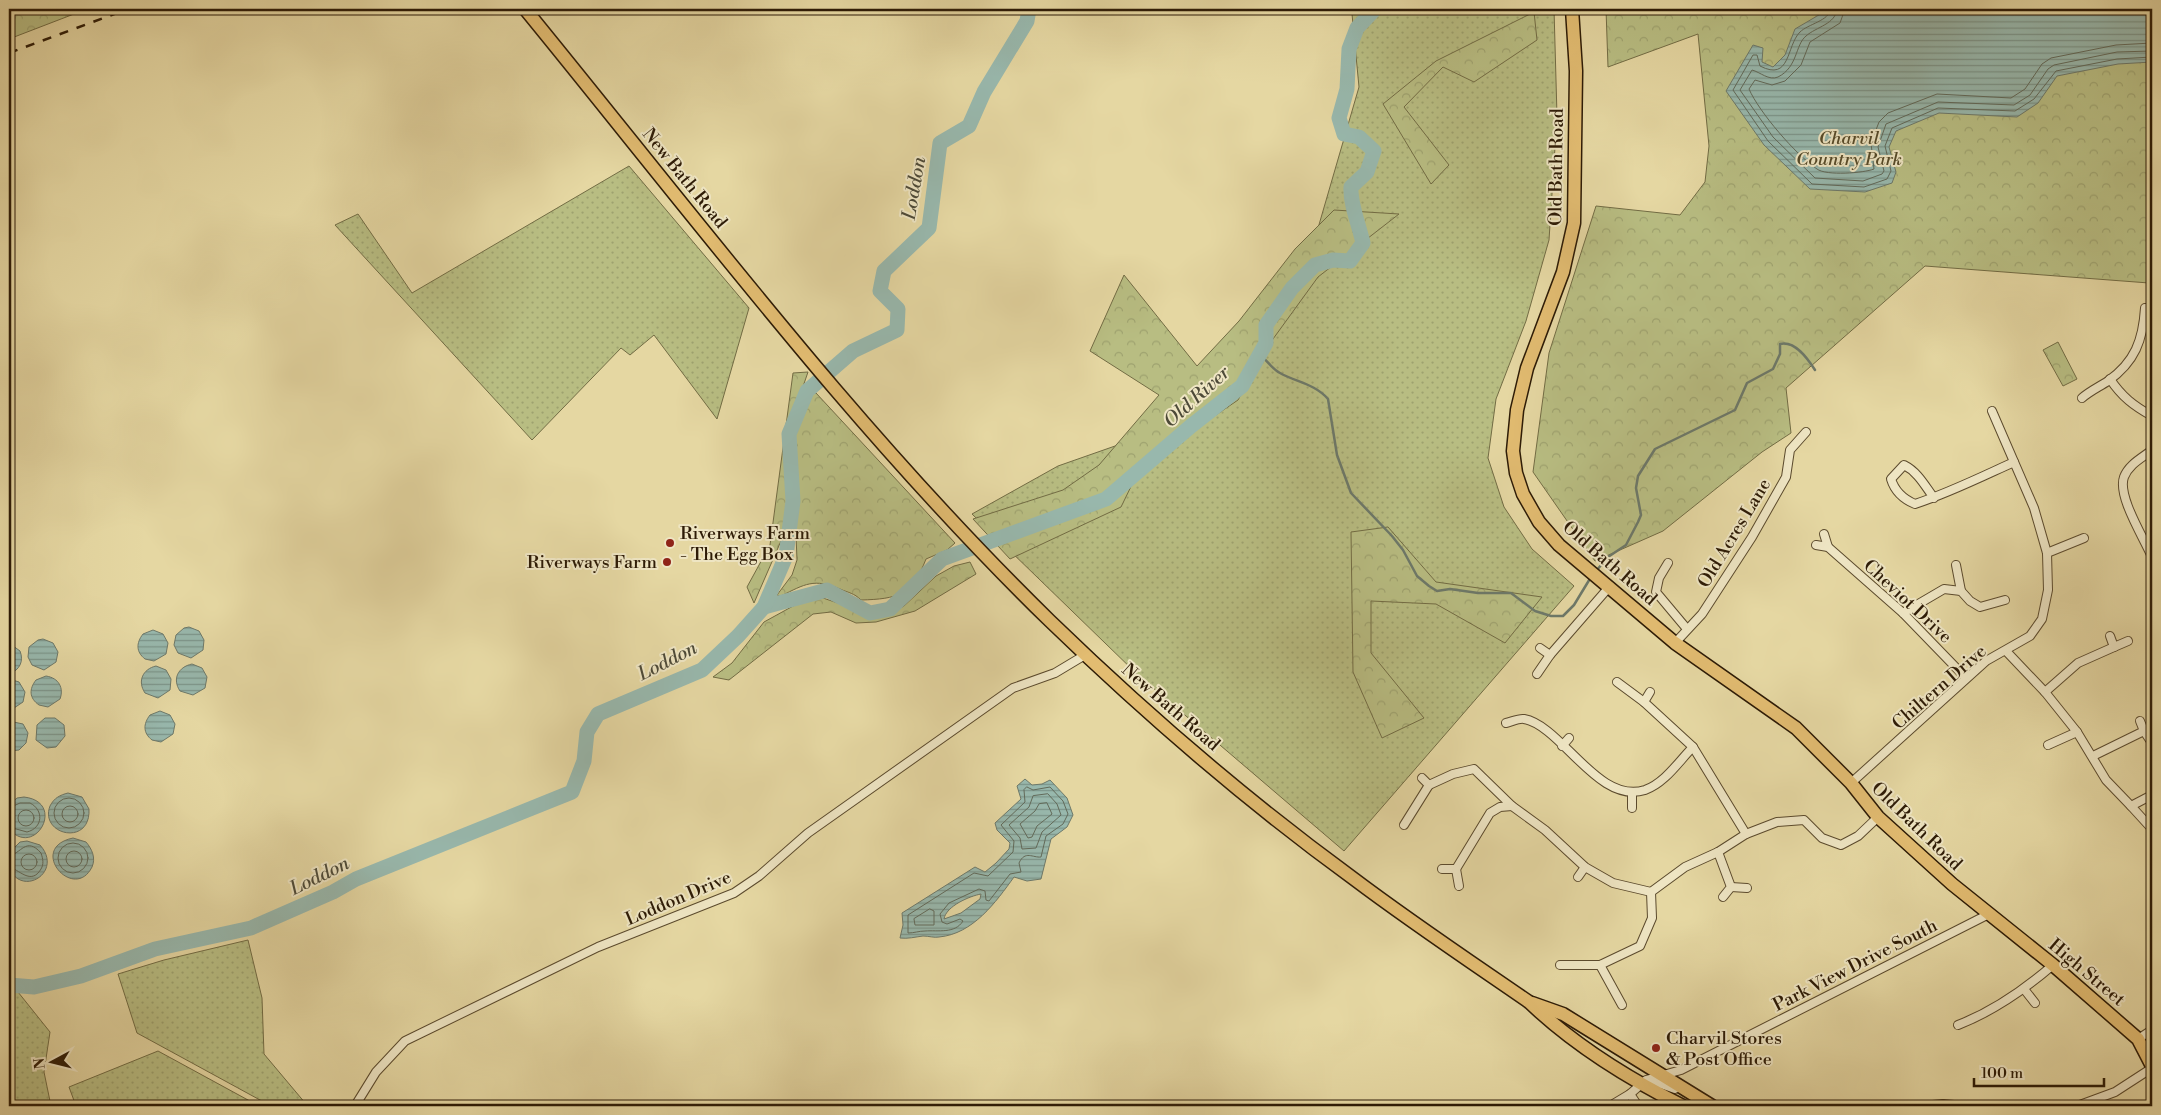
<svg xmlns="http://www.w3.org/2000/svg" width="2161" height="1115" font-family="'Libre Bodoni',serif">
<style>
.grass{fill:url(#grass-dots);stroke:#726c44}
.forest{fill:url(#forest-crowns);stroke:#726c44}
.water{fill:url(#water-rules);stroke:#6d796a;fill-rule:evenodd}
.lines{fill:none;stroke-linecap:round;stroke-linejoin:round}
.shore{stroke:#626a5a;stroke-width:1}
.stream{stroke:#6d796a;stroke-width:2.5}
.river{stroke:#98b8ad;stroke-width:15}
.street-casing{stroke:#5b4a2d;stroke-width:10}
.primary-casing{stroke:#2d1b06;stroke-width:15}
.street{stroke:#eee5c3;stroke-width:8}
.primary{stroke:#e2bc71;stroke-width:12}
.rail{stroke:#2d1b06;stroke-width:2.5;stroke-dasharray:9 9;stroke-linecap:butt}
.poi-dot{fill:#8f2418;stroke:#eee5c3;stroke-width:2}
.labels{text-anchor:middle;stroke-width:4;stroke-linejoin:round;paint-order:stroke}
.park-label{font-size:18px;font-style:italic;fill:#574c2b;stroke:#eee5c3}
.street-label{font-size:18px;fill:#2d1b06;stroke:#eee5c3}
.poi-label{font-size:18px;fill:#2d1b06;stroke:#eee5c3;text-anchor:start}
.water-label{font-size:19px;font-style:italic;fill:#4d4a38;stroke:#eee5c3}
</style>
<defs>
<pattern id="grass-dots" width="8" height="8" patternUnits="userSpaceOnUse" patternTransform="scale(1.25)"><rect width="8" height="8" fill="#b8bd82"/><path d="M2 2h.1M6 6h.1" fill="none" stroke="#9ea26f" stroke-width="1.8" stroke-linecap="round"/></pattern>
<pattern id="forest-crowns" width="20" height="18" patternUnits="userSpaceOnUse" patternTransform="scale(1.25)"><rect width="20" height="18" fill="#b8bd82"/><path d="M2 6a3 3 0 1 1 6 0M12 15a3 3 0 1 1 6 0" fill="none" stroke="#9ea26f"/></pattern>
<pattern id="water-rules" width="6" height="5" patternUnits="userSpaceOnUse" patternTransform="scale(1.25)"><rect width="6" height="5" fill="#98b8ad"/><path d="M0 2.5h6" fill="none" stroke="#7c958b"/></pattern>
</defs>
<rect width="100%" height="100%" fill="#e5d7a2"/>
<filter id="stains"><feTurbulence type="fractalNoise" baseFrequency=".004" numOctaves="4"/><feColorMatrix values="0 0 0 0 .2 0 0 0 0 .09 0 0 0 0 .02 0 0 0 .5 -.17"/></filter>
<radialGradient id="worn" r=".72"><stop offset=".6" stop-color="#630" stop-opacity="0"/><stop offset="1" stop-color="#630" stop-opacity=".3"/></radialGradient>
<!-- grass -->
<g class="grass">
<polygon points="1358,9 1554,9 1557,116 1549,240 1526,321 1496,399 1488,458 1504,507 1532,549 1574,586 1344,851 1138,675 972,514 1058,466 1135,439 1316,235 1359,87 1352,14"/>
<polygon points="629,166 749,308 717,419 654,335 630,355 621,348 532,440 335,225 358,214 412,293"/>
<polygon points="248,940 262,998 264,1054 306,1104 305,1106 271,1106 137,1033 118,974 164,960"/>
<polygon points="9,989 18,992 50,1032 44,1072 51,1106 9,1106"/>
<polygon points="158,1051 259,1106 76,1106 69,1087"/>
</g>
<!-- forest -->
<g class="forest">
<polygon points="9,9 87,9 9,39"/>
<polygon points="1606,9 2152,9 2152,286 2149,283 1925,266 1786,388 1791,433 1762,452 1663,531 1595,561 1533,472 1549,353 1596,206 1680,215 1705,182 1709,146 1698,34 1608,67"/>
<polygon points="1534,12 1537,40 1474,82 1443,67 1404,107 1449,165 1431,184 1383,104 1436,61"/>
<polygon points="1334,210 1399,214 1318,277 1273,339 1238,400 1141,466 1121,507 1010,559 973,519 1063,490 1099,465 1159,395 1090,351 1124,275 1197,366 1239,321 1295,249"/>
<polygon points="2058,342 2077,379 2063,386 2043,350"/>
<polygon points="808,372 785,439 789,493 781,541 754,603 747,587 770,545 793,373"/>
<path d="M811 393H816L955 543 947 550 926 559C912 595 898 599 861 600 854 593 849 593 840 589 814 578 805 584 781 596L777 595 792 575 797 560 792 435Z"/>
<polygon points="1388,527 1436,582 1542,597 1505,643 1436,604 1371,601 1371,653 1424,718 1382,738 1353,672 1351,532"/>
<polygon points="970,562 976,574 915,611 876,622 856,623 831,612 813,614 729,680 713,677 732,663 764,622 804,600 823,598 870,614 891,613 904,606 936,576 954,566"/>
</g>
<!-- water -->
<g class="water">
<polygon points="1829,9 2152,9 2152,62 2118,64 2057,76 2038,103 2017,117 1939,113 1896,131 1889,147 1896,172 1892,183 1865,192 1810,189 1764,145 1726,91 1753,45 1763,48 1762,62 1773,67 1785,55 1795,29"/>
<polygon points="189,627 199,631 204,640 203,650 191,658 178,653 174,645 176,635 184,628"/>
<path d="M153 630 163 634 168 643 166 654 154 661 145 659C136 652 136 643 143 634Z"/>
<polygon points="43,639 53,643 58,652 56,662 44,670 32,665 28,657 29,647 38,640"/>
<path d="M9 643 20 651C24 661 20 670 9 674Z"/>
<path d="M192 664 202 668 207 677 205 688 193 695 180 691C172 679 178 667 192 664Z"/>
<path d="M156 666 166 670 171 679 170 690 158 698 145 693C137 681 143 669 156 666Z"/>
<path d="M46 676C59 678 64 688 60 699L48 707 39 705C29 698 29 689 36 680Z"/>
<polygon points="9,679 19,682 25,692 23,702 11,710 9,710 9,697 13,694 9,691"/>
<path d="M160 711 170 715 175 724 173 734 161 742 152 740C143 733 143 724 150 715Z"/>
<polygon points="45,718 55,718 64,725 65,736 56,747 47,748 36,740 37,725"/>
<polygon points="9,721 23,724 28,733 26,743 19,750 9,751"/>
<path d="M1025 779 1032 785 1042 784 1050 780 1067 798 1073 815 1067 827 1051 839 1041 879 1027 881 1014 877C996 902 973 934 939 937 934 938 929 936 923 936 915 937 908 939 900 938L903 925 902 913 975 867 985 872 996 863 1009 849 1010 843 997 830 995 823 1021 799 1017 786ZM981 894 980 899 961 913 944 919C946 906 970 896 981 894Z"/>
<path d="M68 793 82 797 89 809C91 847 39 835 50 806 54 798 60 795 68 793Z"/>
<path d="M24 797C67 802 35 859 9 829V805L17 798Z"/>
<path d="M73 838 86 842C92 849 96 858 92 867 74 903 26 848 73 838Z"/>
<path d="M27 841 40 845C64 872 22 898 9 868L10 852 20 842Z"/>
</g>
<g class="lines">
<!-- shore -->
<g class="shore">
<path d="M1831 9C1829 21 1808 24 1800 32 1786 46 1791 82 1760 66L1757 55H1753L1733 90 1768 141 1812 184 1864 187 1887 179 1891 171 1885 146 1892 128 1938 108 2015 111 2034 99 2056 71 2117 59 2152 57"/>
<path d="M1837 9C1836 24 1816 27 1806 36 1795 45 1798 67 1778 77 1769 81 1760 72 1752 70L1740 90 1773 137 1815 178 1863 181 1882 174 1884 171 1878 147 1886 124 1938 102 2014 105 2030 95 2048 69 2054 65 2117 52 2152 51"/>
<path d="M1845 9 1840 23 1810 42 1801 65 1785 81 1772 85 1755 80 1749 89C1759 112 1796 155 1817 169 1826 176 1864 173 1874 169L1871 143 1879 122 1888 113 1937 94 2011 98 2025 89 2042 64 2051 58 2116 45 2152 43"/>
<path d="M1027 787 1033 790 1050 787 1063 801 1068 814 1063 824 1046 836 1041 857C1033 858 1025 850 1019 863L1021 872 1010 874 989 901 986 900 985 891 979 889 949 903 940 914 942 922 947 924 960 919 963 921C955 934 938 930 925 931 919 931 914 933 908 933V915L974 873 988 876 1013 852 1014 841 1001 825 1025 802 1024 790Z"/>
<polygon points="1048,794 1057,804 1061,815 1042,832 1036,848 1022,849 1020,838 1009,825 1029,807 1033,796"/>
<circle cx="69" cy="813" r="15"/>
<polygon points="1047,803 1052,814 1037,826 1032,837 1028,838 1020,824 1035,811 1039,804"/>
<circle cx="70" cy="814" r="8"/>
<path d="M9 808 20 803H30C44 810 43 828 27 832L9 827"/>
<circle cx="26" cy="818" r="8"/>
<circle cx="73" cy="858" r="15"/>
<circle cx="74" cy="859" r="8"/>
<circle cx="29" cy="862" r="8"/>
<path d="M9 856C21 854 26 836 41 853 43 859 44 864 41 869 31 886 19 869 9 867"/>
<polygon points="930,909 934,911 934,925 915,925 914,919"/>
</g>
<!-- stream -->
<g class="stream">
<path d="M1260 355C1267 360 1272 369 1280 373 1296 382 1315 384 1328 399L1337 455 1351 493 1392 536 1403 550 1417 576 1429 586 1437 591 1450 589 1478 593H1511L1535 611 1551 616H1563L1574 605 1591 577"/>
<path d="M1596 571 1608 557 1626 545 1638 522 1641 515 1636 488 1638 476 1655 449 1735 410 1747 383 1773 369 1780 354V344C1795 340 1808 359 1815 370"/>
</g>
<!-- river -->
<g class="river">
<path d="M764 607 827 590 870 613 890 609 942 559 1106 499 1191 426 1242 386 1266 343V325L1292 288 1315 265 1333 260 1350 261 1363 243C1359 225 1350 204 1351 187L1367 172 1374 151 1359 137 1344 134 1339 118 1347 89 1349 49 1357 28 1375 9"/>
<polyline points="9,985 34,987 81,976 155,949 251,928 333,892 356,879 572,792 584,761 587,732 598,714 702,670 738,636 764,607 786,556 793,501 789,434 807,391 853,351 897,330 898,309 880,291 884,271 929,228 940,143 969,126 984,92 1027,21 1029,9"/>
</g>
<!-- street casing -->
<g class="street-casing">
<g id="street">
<path d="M2110 379C2122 397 2134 406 2152 416"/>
<path d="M2082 398C2090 391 2099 387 2108 381 2135 362 2143 340 2145 308"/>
<path d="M2152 450C2142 458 2129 464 2124 477 2117 496 2144 538 2152 557"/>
<path d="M1934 498C1925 486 1918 472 1904 465L1891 479C1895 492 1903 499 1915 504 1949 493 1981 477 2014 462"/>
<polyline points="1824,534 1828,547"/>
<polyline points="1816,545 1828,547 1903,613 1966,678"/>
<polyline points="2047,553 2084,538"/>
<polyline points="1668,563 1659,578 1656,592 1687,629"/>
<polyline points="1956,565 1961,591"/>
<polyline points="1903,613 1944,589 1961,591 1970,601 1980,607 2005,600"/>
<polyline points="1675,643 1702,614 1752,537 1786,477 1790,450 1806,432"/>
<polyline points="2114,647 2128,641"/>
<polyline points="1540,648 1550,655"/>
<polyline points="2006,651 2045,692 2077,732 2106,780 2131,806 2152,795"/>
<polyline points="1537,674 1550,655 1610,586"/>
<polyline points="1617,682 1644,702 1693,747 1746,834"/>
<polyline points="2045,692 2078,663 2114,647 2110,636"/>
<polyline points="1644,702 1650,692"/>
<path d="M1506 723C1511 722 1519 718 1524 719 1562 726 1598 805 1645 790 1665 783 1679 761 1693 747"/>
<polyline points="2144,731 2150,740"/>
<polyline points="2048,745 2077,732"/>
<polyline points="1562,746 1569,738"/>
<polyline points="2093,756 2144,731 2140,721"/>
<polyline points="1422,778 1429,785 1453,774 1474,769 1512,806 1500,807 1490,813 1456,869 1442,869"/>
<polyline points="1851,783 1986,661 2030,636 2042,619 2048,590 2047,553 2034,508 1992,411"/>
<polyline points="1512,806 1545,830 1585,867 1613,883 1651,892"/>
<polyline points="2131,806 2152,829"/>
<polyline points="1632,808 1632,792"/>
<polyline points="1404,825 1429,785"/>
<polyline points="1718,852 1731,887 1723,897"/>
<polyline points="1456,869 1459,886"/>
<polyline points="1578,877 1585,867"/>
<polyline points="1731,887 1747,888"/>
<polyline points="1560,965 1600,965 1640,946 1652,918 1651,892 1685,867 1718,852 1746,834 1777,822 1804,820 1822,838 1841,845 1858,836 1878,817"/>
<polyline points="1600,965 1622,1005"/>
<polyline points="2024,989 2035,1003"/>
<path d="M1958 1025C1994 1011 2024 990 2053 965"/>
<polyline points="2138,1039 2152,1030"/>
<polyline points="1645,1083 1661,1084 1675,1089"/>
<polyline points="1630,1094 1638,1106"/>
<polyline points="355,1106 376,1072 405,1041 598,947 734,893 759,876 808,833 1013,688 1055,673 1085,655"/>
<polyline points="1610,1106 1630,1094 1646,1080 1681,1070 1989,914"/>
<polyline points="1922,1106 1943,1104 1965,1106"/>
<polyline points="2077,1106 2115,1092 2152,1068"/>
</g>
</g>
<!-- primary casing -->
<g class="primary-casing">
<g id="primary">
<path d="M525 9C695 217 857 433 1050 621 1145 713 1247 801 1354 879 1411 922 1471 962 1529 1002 1573 1044 1629 1079 1683 1106"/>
<polyline points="1572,9 1576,71 1574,223 1563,272 1527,368 1517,410 1513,451 1516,473 1523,494 1539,522 1559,545 1675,643 1796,728 1851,783 1878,817 1952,884 2053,965 2138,1039 2152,1066"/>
<polyline points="1532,1003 1563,1014 1712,1106"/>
</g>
</g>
<!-- street -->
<use href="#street" class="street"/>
<!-- primary -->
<use href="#primary" class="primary"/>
<!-- rail -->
<polyline class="rail" points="9,53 128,9"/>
</g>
<!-- markers -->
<g class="poi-dot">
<circle cx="670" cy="543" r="5"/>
<circle cx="667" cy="562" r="5"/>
<circle cx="1656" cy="1048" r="5"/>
</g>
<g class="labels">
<!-- park labels -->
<g class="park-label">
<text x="1849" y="144">Charvil<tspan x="1849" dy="21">Country Park</tspan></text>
</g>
<!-- street labels -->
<g class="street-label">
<text transform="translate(1556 167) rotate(-89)" y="6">Old Bath Road</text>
<text transform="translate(685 178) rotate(51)" y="6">New Bath Road</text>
<text transform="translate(1734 533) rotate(-59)" y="6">Old Acres Lane</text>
<text transform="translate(1610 563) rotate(41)" y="6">Old Bath Road</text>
<text transform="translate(1908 601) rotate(43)" y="6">Cheviot Drive</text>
<text transform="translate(1939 687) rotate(-41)" y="6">Chiltern Drive</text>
<text transform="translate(1171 707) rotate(41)" y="6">New Bath Road</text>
<text transform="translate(1917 826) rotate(44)" y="6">Old Bath Road</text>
<text transform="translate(678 898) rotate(-23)" y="6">Loddon Drive</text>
<text transform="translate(1855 965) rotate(-27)" y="6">Park View Drive South</text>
<text transform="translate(2087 972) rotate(40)" y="6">High Street</text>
</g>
<!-- poi labels -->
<g class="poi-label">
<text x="680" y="539">Riverways Farm<tspan x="680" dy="21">- The Egg Box</tspan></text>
<text x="657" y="568" text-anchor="end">Riverways Farm</text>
<text x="1666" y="1044">Charvil Stores<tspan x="1666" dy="21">&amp; Post Office</tspan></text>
</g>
<!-- water labels -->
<g class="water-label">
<text transform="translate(913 188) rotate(-80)" y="7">Loddon</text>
<text transform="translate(1196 396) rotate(-42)" y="7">Old River</text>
<text transform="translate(667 660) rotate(-27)" y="7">Loddon</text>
<text transform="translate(319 875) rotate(-26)" y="7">Loddon</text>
</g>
</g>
<!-- margin -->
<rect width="2161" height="1115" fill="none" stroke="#e5d7a2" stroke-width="30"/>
<rect x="10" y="10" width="2141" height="1095" fill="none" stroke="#2d1b06" stroke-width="2.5"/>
<rect x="15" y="15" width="2131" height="1085" fill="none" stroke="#2d1b06"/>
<!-- north arrow -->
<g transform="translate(52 1062) rotate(263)" stroke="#eee5c3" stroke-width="4" paint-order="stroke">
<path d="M0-4L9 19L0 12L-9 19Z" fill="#2d1b06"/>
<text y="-8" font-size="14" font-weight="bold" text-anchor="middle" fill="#2d1b06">N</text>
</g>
<!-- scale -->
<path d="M1974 1078v8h130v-8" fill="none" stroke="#2d1b06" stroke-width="2.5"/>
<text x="1981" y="1078" font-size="15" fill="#2d1b06" stroke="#eee5c3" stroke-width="4" paint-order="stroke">100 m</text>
<rect width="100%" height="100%" filter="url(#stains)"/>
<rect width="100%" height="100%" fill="url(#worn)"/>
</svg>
